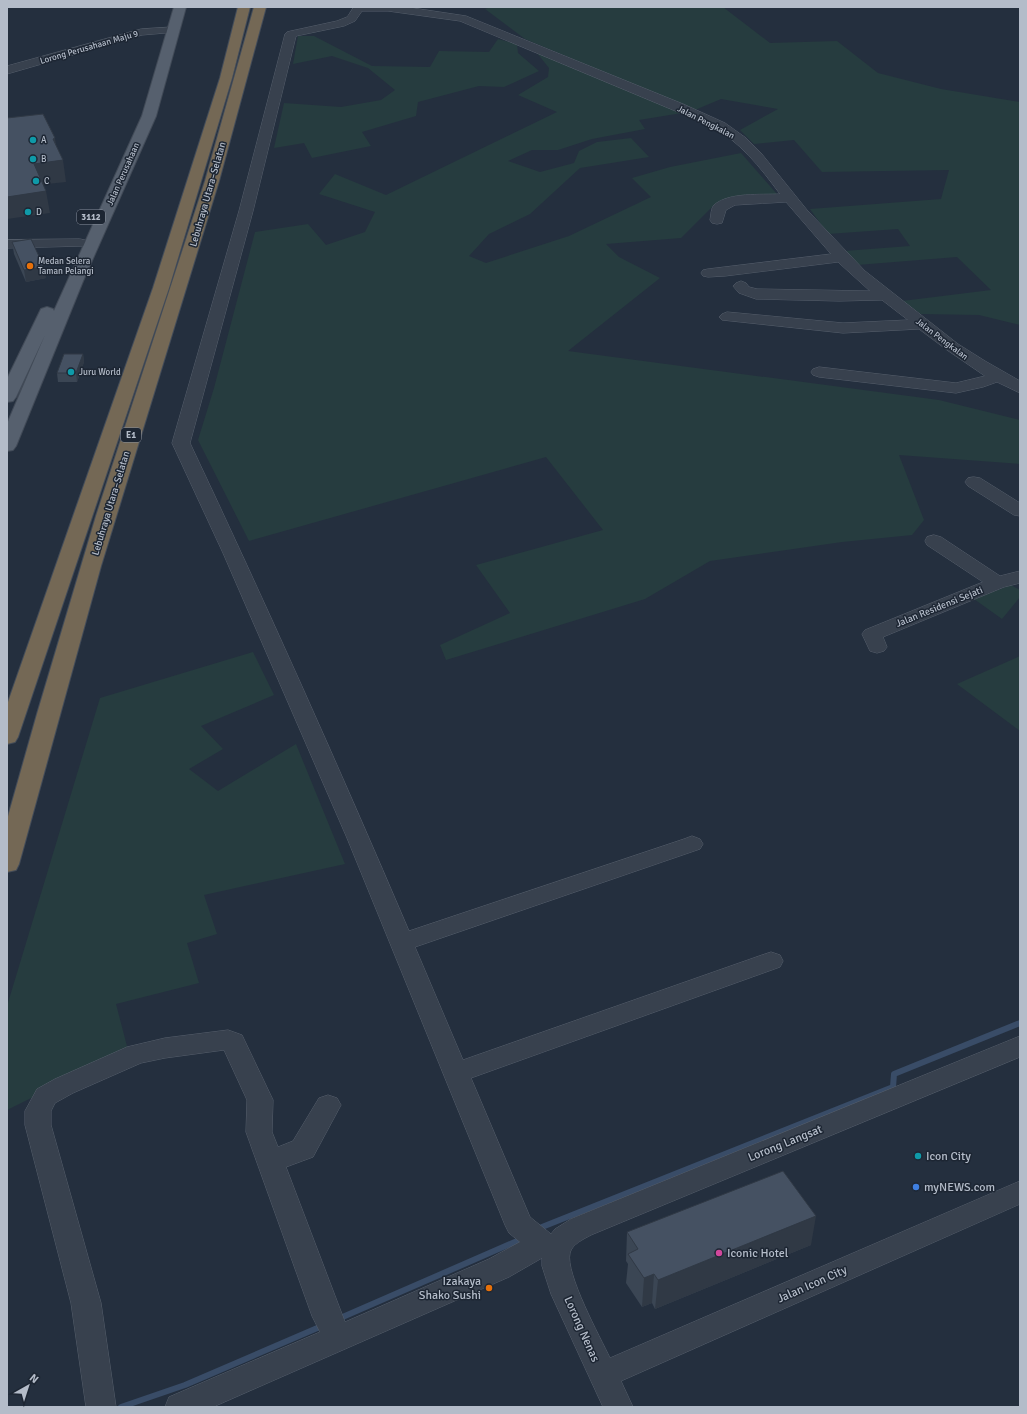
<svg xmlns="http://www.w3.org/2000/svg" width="1027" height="1414" font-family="Signika,sans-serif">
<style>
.green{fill:#263c3f}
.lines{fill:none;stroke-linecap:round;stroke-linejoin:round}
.stream{stroke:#394c67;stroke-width:6}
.minor-casing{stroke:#565f6c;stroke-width:1}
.major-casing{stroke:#414a57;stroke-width:2}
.highway-casing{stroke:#434c59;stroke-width:2}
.minor{fill:#38414e;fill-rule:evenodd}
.major{fill:#56606e;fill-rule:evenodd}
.highway{fill:#746855;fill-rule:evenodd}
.wall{fill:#3b4654}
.shaded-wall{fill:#303945}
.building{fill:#455162;stroke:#303945}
.culture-dot{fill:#0f9aa8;stroke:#1d2633;stroke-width:1.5}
.food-dot{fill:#e8710a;stroke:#1d2633;stroke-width:1.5}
.shop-dot{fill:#3f7fe0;stroke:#1d2633;stroke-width:1.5}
.hotel-dot{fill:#d1479c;stroke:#1d2633;stroke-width:1.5}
.labels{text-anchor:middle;stroke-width:3;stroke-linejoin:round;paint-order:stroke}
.far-street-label{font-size:9px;fill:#b4bcc9;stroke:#1d2633}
.far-poi-label{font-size:9px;fill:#b4bcc9;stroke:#1d2633;text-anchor:start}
.shield{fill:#1d2633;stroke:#878f9c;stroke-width:1}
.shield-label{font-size:9px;font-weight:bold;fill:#b4bcc9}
.street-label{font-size:10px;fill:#b4bcc9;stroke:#1d2633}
.near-street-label{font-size:12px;fill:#b4bcc9;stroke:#1d2633}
.near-poi-label{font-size:12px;fill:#b4bcc9;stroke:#1d2633;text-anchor:start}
</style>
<rect width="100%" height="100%" fill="#242f3e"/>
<!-- green -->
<g class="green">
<polygon points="491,7 723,7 770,43 837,41 878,73 941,89 1020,102 1020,325 979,315 921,314 902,301 991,290 957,257 857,265 844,251 910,246 898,229 828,234 810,209 941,199 949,170 822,172 794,140 754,144 740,130 778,109 721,99 695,110 525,39 485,9"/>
<polygon points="298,36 314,36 372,66 430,67 439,51 489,52 498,39 517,44 518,53 539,71 504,87 479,86 418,102 416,116 362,132 371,146 312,158 304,143 274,148 284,103 341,107 381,100 395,90 368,68 332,56 293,64"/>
<polygon points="537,53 682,113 639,120 645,129 592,139 558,150 532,150 508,161 540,172 574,163 579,151 597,142 631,138 649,157 580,168 530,214 489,234 469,256 486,263 569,236 651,197 632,178 670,167 741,153 777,194 725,199 713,206 681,238 606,244 619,257 660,278 568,351 939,400 1020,420 1020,464 899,455 924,520 912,535 842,542 710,561 645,599 446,660 440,645 510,613 476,565 603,530 546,457 249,541 198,440 214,388 255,232 308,224 326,245 365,232 375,212 319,194 335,174 386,195 557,112 518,95 548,77 549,68"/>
<polygon points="1011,585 1020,590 1020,597 1002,619 974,599"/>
<polygon points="253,652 274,695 201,726 223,749 189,769 218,791 296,744 345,864 204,895 217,934 187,943 199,983 116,1004 128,1050 7,1110 7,1006 100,698"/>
<polygon points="1020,656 1020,731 957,684"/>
</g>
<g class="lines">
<!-- stream -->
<g class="stream">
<polyline points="537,1229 893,1087 894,1074 1020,1023"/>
<polyline points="338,1319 524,1238"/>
<polyline points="121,1407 185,1385 322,1326"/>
</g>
<!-- minor casing -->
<g class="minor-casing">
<g id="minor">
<path d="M354 7H406L466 16 683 104 725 123 746 138 761 153 807 210 865 271 958 344 985 361 1020 381V393L997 382 983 387 956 393 819 377 813 375 811 372 813 369 819 367 956 383 985 376 947 350 919 329 843 333 722 320 719 317 722 314 727 312 843 323 908 320 882 300 839 301 756 299 739 293 733 286 736 283 741 281 746 283 749 287 757 289 870 291 838 262 725 276 708 277 703 276 701 273 703 270 708 269 831 254 786 202 735 205 726 210 722 223 717 224 712 223 710 220C711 215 711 208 714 205 729 192 761 195 780 194 760 167 740 141 709 125L460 21 388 11H362L355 21 344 26 296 36 253 211 190 443C266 604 339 767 409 931L684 839 692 836 700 839 703 844 700 849 415 947 463 1060 762 955 771 952 780 955 783 961 780 967 471 1078 530 1217 551 1234 555 1229 571 1219 1020 1036V1057L591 1235C584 1239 572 1244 570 1253 565 1273 600 1337 610 1358L1020 1181V1204L621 1381 633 1407H603L551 1294 542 1266V1258L509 1277 213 1407H165L169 1397 320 1332 312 1316 246 1132 247 1100 224 1050 165 1058 141 1063 73 1093 55 1103 51 1111V1125L101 1303 116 1407H86L71 1303 25 1125V1111L37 1089 55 1079 127 1047 165 1038 228 1030 242 1035 273 1100 272 1132 278 1147 293 1141 319 1098 328 1095 337 1098 341 1105 313 1157 286 1167 345 1322 489 1259 520 1242 509 1233 505 1225 347 838 223 553 172 443 239 211 285 34 287 32 291 31 337 21 347 17Z"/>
<polygon points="173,27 177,28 179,30 177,32 142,35 7,74 7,66 141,29"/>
<polygon points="80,239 85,240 87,243 85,246 7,248 7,240"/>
<polygon points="974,477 980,478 1020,503 1020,516 1014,515 968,486 965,482 968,478"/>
<polygon points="934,535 941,537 1000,576 1020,571 1020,583 1004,587 883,637 887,647 884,651 877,653 870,651 862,634 865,630 983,582 927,545 925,541 927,537"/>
</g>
</g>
<!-- major casing -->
<g class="major-casing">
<polygon id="major" points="174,7 186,7 156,116 83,281 16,446 13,450 7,451 7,424 45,335 16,397 13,401 7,402 7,379 41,309 47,307 53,309 54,311 142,116"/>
</g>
<!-- highway casing -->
<g class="highway-casing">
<g id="highway">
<polygon points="238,7 250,7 232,78 169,288 18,737 15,742 7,744 7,705 153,288 220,78"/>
<polygon points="254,7 266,7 219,181 101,566 19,864 16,870 7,872 7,820 37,714 96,516 205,181"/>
</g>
</g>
<!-- minor -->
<use href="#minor" class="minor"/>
<!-- major -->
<use href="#major" class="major"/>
<!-- highway -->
<use href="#highway" class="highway"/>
</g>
<!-- wall -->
<g class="wall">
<polygon points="12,242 46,278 26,282 14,254"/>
<polygon points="83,354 84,362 77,382 58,382 57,373"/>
<polygon points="627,1232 811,1245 655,1309 652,1303 642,1307 626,1283 628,1264 626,1261"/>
</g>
<!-- shaded-wall -->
<g class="shaded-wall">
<polygon points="55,138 58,160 53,139"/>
<polygon points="63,160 66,182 37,185 34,164"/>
<polygon points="46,191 50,213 7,219 7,197"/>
<polygon points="44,267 46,278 26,282 24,270"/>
<polygon points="83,354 84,362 77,382 76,373"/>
<polygon points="816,1216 811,1245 655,1309 658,1280"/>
<polygon points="654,1274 652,1303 642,1307 644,1278"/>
</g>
<!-- building -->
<g class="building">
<polygon points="43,114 55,138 53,139 63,160 34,164 46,191 7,197 7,118"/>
<polygon points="31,239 44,267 24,270 12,242"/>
<polygon points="64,354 83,354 76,373 57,373"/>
<polygon points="783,1171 816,1216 658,1280 654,1274 644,1278 628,1254 638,1249 627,1232"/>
</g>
<!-- markers -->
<g class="culture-dot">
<circle cx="33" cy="140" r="4"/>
<circle cx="33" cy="159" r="4"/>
<circle cx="36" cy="181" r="4"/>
<circle cx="28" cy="212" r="4"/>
<circle cx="71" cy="372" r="4"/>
<circle cx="918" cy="1156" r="4"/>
</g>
<g class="food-dot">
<circle cx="30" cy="266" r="4"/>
<circle cx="489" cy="1288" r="4"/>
</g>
<circle class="shop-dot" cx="916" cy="1187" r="4"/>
<circle class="hotel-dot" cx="719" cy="1253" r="4"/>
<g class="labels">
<!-- far-street labels -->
<g class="far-street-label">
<text transform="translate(89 47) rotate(-16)" y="3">Lorong Perusahaan Maju 9</text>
<text transform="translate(706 122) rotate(27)" y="3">Jalan Pengkalan</text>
<text transform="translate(123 174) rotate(-66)" y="3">Jalan Perusahaan</text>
<text transform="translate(942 339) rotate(37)" y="3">Jalan Pengkalan</text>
</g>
<!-- far-poi labels -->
<g class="far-poi-label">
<text x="41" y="143">A</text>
<text x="41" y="162">B</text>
<text x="44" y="184">C</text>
<text x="36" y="215">D</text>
<text x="38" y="264">Medan Selera<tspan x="38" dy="10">Taman Pelangi</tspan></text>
<text x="79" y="375">Juru World</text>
</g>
<!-- shield labels -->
<g class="shield">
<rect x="77" y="210" width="28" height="14" rx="3"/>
<rect x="121" y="428" width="20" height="14" rx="3"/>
</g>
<g class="shield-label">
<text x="91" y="220">3112</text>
<text x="131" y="438">E1</text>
</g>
<!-- street labels -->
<g class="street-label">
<text transform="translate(207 194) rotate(-74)" y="4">Lebuhraya Utara–Selatan</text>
<text transform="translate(110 503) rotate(-73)" y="4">Lebuhraya Utara–Selatan</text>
<text transform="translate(939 606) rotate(-22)" y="4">Jalan Residensi Sejati</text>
</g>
<!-- near-street labels -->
<g class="near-street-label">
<text transform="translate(785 1143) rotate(-22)" y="4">Lorong Langsat</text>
<text transform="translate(812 1284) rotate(-24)" y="4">Jalan Icon City</text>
<text transform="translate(582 1329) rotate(66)" y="4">Lorong Nenas</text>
</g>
<!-- near-poi labels -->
<g class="near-poi-label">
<text x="926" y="1160">Icon City</text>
<text x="924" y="1191">myNEWS.com</text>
<text x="727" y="1257">Iconic Hotel</text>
<text x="481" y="1285" text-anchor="end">Izakaya<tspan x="481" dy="14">Shako Sushi</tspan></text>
</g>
</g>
<!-- border -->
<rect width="1027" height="1414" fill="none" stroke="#b4bcc9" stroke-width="16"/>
<!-- north arrow -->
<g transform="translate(28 1386) rotate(39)" stroke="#1d2633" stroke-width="3" paint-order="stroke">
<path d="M0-3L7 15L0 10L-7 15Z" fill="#b4bcc9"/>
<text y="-6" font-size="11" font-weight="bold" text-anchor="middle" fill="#b4bcc9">N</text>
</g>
</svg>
